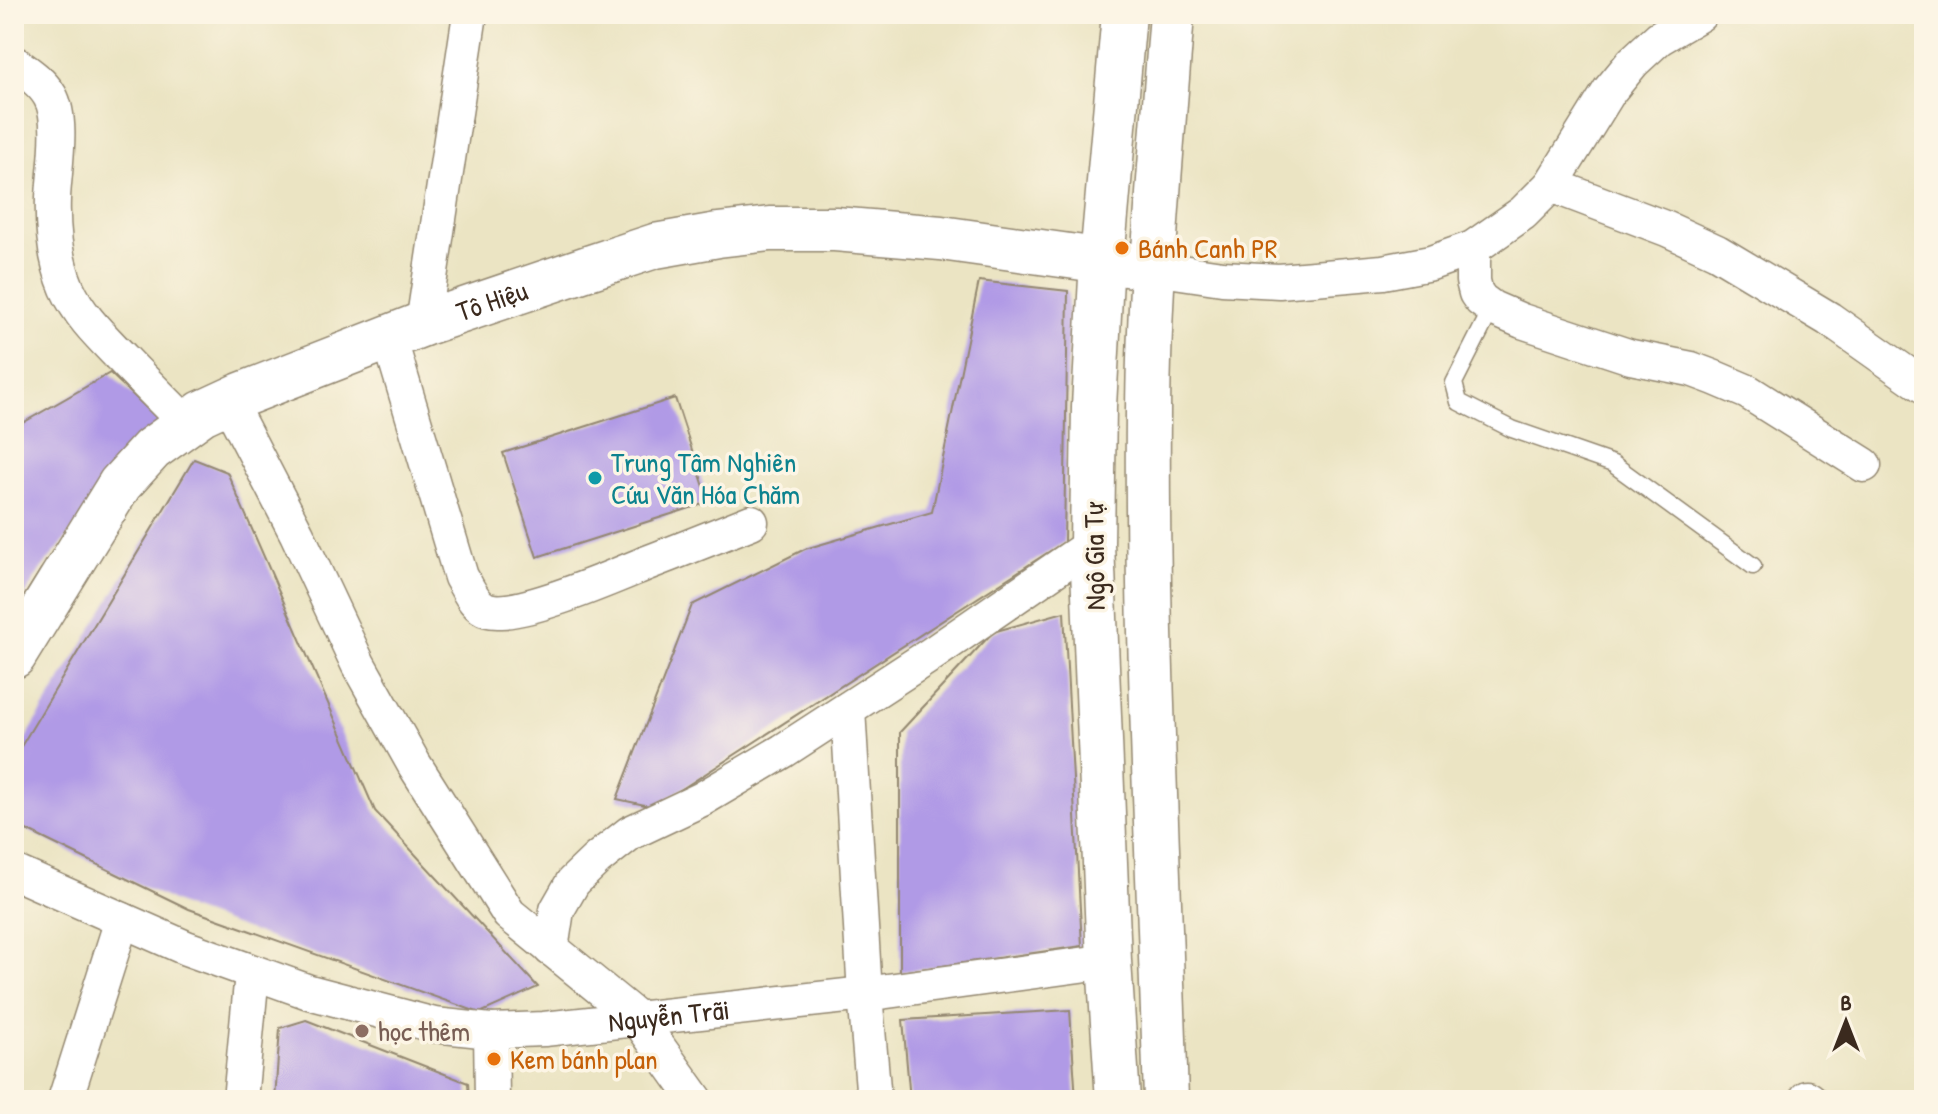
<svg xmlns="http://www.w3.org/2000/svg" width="1938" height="1114" font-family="'Patrick Hand',sans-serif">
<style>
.building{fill:#b09ae6}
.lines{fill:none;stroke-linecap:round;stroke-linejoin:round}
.lane-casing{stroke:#938770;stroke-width:19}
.street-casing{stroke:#938770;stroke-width:37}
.secondary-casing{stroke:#938770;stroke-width:47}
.lane{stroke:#fff;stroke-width:16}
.street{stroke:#fff;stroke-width:34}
.secondary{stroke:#fff;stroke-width:44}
.food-dot{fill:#e8710a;stroke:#fcf5e5;stroke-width:3}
.culture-dot{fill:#0f9aa8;stroke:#fcf5e5;stroke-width:3}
.education-dot{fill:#8d6e63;stroke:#fcf5e5;stroke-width:3}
.labels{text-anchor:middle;stroke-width:7;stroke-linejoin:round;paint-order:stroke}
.food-label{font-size:28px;fill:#c56008;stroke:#fcf5e5;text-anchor:start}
.street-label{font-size:28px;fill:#3b2a1e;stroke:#fcf5e5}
.culture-label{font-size:28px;fill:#0d838f;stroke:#fcf5e5;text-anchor:start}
.education-label{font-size:28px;fill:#785e54;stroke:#fcf5e5;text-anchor:start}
</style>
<rect width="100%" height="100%" fill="#fcf5e5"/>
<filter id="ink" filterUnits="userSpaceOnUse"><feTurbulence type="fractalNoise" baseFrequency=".0125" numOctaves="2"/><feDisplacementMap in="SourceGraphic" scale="16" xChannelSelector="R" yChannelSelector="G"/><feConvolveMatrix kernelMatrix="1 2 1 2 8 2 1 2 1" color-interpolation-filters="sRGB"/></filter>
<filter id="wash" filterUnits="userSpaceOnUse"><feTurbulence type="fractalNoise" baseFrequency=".006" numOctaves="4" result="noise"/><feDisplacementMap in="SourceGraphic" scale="32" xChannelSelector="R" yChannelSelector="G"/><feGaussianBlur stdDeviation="1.8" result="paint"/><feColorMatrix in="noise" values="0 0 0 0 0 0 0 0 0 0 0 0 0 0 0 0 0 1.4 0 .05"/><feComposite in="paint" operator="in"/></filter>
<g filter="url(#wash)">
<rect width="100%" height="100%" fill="#ebe4c3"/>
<g id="blocks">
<!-- building -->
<g class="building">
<polygon points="979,281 1068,291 1064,542 654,807 617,799 692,605 805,549 932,512"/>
<polygon points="110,373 162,423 41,569 14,613 14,428"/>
<polygon points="675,398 709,502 537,557 503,453"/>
<polygon points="194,459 227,472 375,811 538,987 480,1013 189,909 14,824 14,758"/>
<polygon points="1064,612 1082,946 900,972 900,732 993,632"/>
<polygon points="1070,1010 1076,1100 910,1100 903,1020"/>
<polygon points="306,1020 468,1083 469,1100 275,1100 280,1028"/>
</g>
</g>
</g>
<g filter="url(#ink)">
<use href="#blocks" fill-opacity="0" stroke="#938770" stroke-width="2"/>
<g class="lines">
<!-- lane casing -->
<g class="lane-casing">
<polyline id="lane" points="1492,308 1454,383 1459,402 1512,429 1613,464 1753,566"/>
</g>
<!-- street casing -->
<g class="street-casing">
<g id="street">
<path d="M14 63C27 72 42 82 50 96 64 120 54 171 53 198 52 228 55 260 67 288 80 317 101 336 123 359 144 381 165 402 187 424"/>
<polyline points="1551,185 1667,229 1717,252 1829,319 1924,386"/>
<polyline points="1473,248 1473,281 1476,293 1481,300 1492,308 1522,321 1631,357 1691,369 1715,378 1748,392 1864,465"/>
<polyline points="1154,268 1222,278 1279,281 1383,272 1431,263 1473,248 1523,213 1551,185 1610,90 1633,62 1659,38 1700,14"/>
<polyline points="423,324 470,14"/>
<path d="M389 337 461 577C468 588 474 606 488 610 518 619 615 576 647 563 681 550 716 536 751 522"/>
<polyline points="228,401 297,534 358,664 414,764 509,914 638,1019 696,1100"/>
<polyline points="848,709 865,994 874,1100"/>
<path id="s1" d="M14 872 186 948 309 992 434 1025 491 1031 544 1029 865 994 1109 961"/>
<polyline points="551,949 557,910 573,882 597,859 630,833 702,799 783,751 932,654 1092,544"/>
<polyline points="491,1031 492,1100"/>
<polyline points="1807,1098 1810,1100"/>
<polyline points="65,1100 122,920"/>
<polyline points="240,1100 252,973"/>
</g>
</g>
<!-- secondary casing -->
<g class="secondary-casing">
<g id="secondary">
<path id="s2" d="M14 656 120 484 152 449 202 413 241 395 423 324 588 268 655 246 718 235 770 229H835L941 238 1154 268"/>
<polyline points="1118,1100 1109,961 1092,544 1094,406 1102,260 1124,14"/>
<path d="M1166 1100C1159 871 1146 641 1148 412 1149 279 1162 146 1172 14"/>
</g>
</g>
<!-- lane -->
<use href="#lane" class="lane"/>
<!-- street -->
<use href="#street" class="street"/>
<!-- secondary -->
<use href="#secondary" class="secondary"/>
</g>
</g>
<!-- markers -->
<g class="food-dot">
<circle cx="1122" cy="248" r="8"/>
<circle cx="494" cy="1059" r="8"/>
</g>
<circle class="culture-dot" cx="595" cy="478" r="8"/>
<circle class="education-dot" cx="362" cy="1031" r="8"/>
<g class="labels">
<!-- food labels -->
<g class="food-label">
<text x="1138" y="258">Bánh Canh PR</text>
<text x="510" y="1069">Kem bánh plan</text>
</g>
<!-- street labels -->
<g class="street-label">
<text dy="10" stroke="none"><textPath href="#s2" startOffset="622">Tô Hiệu</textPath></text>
<text transform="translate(1094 557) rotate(-91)" y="10">Ngô Gia Tự</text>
<text dy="10" stroke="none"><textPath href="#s1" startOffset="684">Nguyễn Trãi</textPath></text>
</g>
<!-- culture labels -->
<g class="culture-label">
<text x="611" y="472">Trung Tâm Nghiên<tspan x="611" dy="32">Cứu Văn Hóa Chăm</tspan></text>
</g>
<!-- education labels -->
<g class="education-label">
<text x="378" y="1041">học thêm</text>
</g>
</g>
<!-- margin -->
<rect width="1938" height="1114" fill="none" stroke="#fcf5e5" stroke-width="48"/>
<!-- north arrow -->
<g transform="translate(1846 1022)" stroke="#fcf5e5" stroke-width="6" paint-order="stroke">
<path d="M0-6L14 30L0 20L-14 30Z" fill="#3b2a1e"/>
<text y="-12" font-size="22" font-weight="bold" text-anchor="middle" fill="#3b2a1e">B</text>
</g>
</svg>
